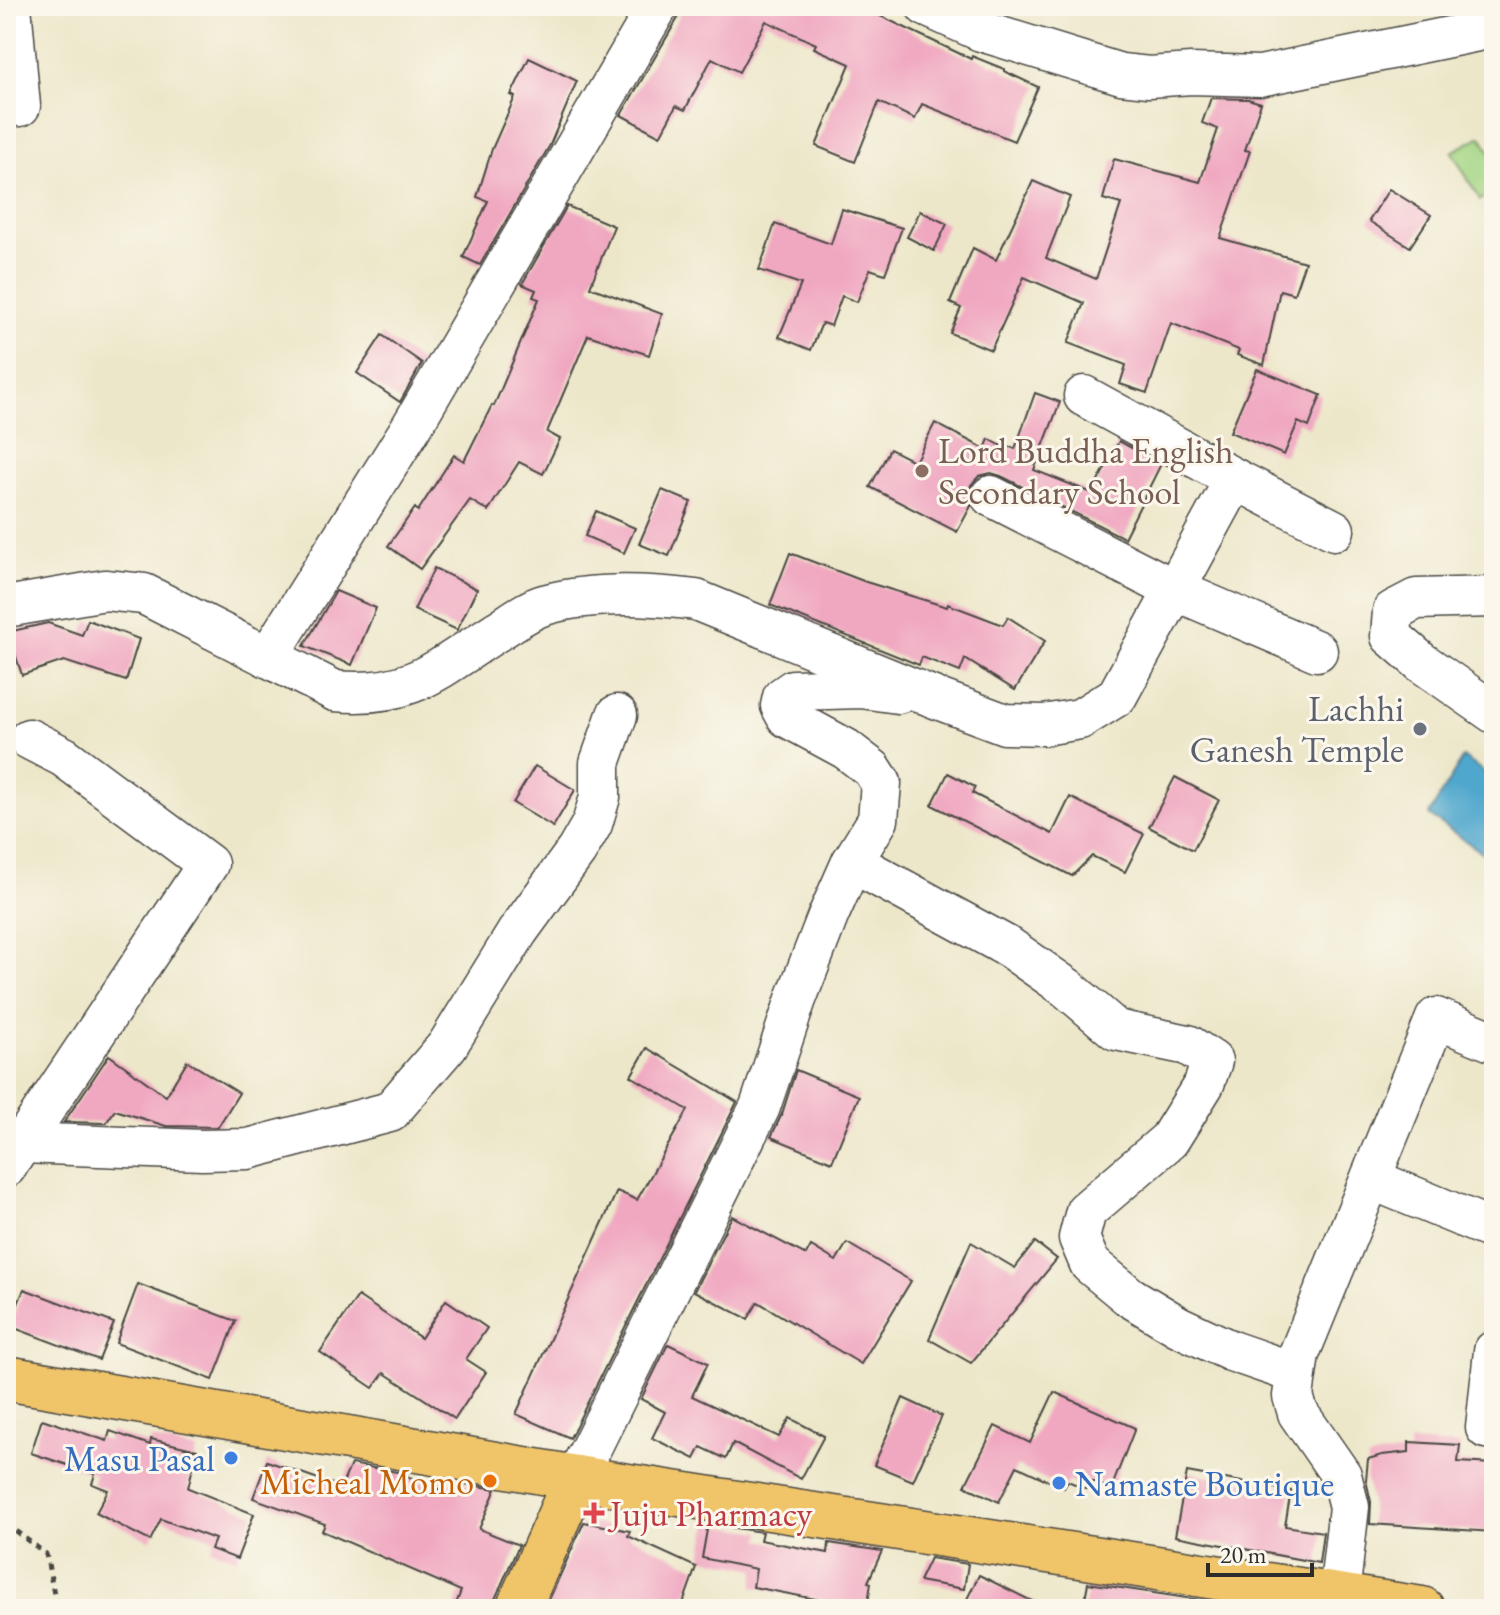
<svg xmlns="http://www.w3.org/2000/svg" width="1500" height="1615" font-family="'EB Garamond',serif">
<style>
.green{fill:#a4d584;stroke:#688058;stroke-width:2}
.water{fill:#50a7cd;stroke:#3e697c;stroke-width:2}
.building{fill:#f0a8c1}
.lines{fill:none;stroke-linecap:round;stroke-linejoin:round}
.minor-casing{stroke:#484743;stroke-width:43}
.major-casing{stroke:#484743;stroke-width:47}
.path{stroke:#484743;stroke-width:5;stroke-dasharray:6 6;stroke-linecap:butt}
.minor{stroke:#fff;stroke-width:40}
.major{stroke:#f0c469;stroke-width:44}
.education-dot{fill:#8d6e63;stroke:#fbf7ec;stroke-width:3}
.worship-dot{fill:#6b7280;stroke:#fbf7ec;stroke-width:3}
.shop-dot{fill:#3f7fe0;stroke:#fbf7ec;stroke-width:3}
.food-dot{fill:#e8710a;stroke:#fbf7ec;stroke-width:3}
.health-dot{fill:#e0444e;stroke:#fbf7ec;stroke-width:3}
.labels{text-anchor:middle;stroke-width:6;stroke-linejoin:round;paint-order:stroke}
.education-label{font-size:36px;fill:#785e54;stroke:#fbf7ec;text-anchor:start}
.worship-label{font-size:36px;fill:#5b616d;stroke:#fbf7ec;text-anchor:end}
.shop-label{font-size:36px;fill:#366cbe;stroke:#fbf7ec;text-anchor:end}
.food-label{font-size:36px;fill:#c56008;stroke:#fbf7ec;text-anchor:end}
.health-label{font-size:36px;fill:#be3a42;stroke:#fbf7ec;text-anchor:start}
</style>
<rect width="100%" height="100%" fill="#fbf7ec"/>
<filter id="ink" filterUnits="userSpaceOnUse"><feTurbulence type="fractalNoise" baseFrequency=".0125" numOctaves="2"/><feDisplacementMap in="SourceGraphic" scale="16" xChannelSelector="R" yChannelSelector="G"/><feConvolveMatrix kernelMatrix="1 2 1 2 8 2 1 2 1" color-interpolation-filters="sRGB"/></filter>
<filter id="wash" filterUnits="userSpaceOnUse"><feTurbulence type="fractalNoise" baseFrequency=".006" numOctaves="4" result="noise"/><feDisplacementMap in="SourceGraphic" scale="32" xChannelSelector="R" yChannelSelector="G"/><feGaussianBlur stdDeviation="1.8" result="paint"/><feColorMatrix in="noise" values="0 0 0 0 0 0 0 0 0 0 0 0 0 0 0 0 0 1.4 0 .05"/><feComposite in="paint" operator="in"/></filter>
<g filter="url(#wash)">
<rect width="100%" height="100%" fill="#ede7ca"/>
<!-- green -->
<polygon class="green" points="1481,136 1494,159 1494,192 1480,200 1452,152"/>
<!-- water -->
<polygon class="water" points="1463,757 1494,779 1494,861 1429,815"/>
<g id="blocks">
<!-- building -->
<g class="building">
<polygon points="681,6 878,6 874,13 971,59 972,56 1004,69 1004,71 1038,87 1014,141 922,104 915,119 879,102 855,162 816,146 850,64 814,48 816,44 766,21 739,72 712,58 685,110 676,106 660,136 621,115 678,18"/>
<polygon points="529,58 577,81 550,145 480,265 463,257 488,201 477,197 492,149 515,97 511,95"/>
<polygon points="1211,98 1248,99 1261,103 1245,150 1250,151 1220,238 1305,262 1294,294 1280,290 1264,365 1237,355 1239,350 1171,323 1147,393 1120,384 1126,365 1068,343 1084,303 1024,277 991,350 950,333 961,308 950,303 973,248 996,260 1033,181 1070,197 1046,258 1096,279 1121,204 1103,199 1114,159 1200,182 1218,129 1202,123"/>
<polygon points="1389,189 1431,215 1410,247 1369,221"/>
<polygon points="567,206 614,226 590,287 662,314 649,355 588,335 547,432 560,439 543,474 519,462 488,511 470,500 420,569 388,546 415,508 418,511 454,455 464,461 492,405 494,406 539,299 533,297 536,290 522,284"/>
<polygon points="842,209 902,228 885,274 870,269 857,302 842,296 831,326 822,323 811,350 779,337 801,284 759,270 775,224 831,244"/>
<polygon points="920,211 947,224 934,251 907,237"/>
<polygon points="382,335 422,363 400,402 357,373"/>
<polygon points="1257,369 1321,395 1309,427 1298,422 1284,455 1230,432"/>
<polygon points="1035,393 1060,402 1034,470 1092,493 1119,441 1161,464 1124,538 1001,476 991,473 979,476 971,485 968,496 971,506 957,532 870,487 890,449 915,462 935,423 985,449 989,439 1007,449 1008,446 1015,449"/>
<polygon points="662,490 691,502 669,556 639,544"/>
<polygon points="596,511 635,528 624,553 585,536"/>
<polygon points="790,553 866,582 947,607 948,604 1003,625 1008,617 1045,641 1015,690 965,659 960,672 922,657 919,665 770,605"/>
<polygon points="434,568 477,589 457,630 414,610"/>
<polygon points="336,591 376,608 352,665 304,646"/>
<polygon points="88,620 139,639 126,681 64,661 22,675 8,632 48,623 82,635"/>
<polygon points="535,766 575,790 553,827 513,803"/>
<polygon points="948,773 975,787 972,793 1052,834 1070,797 1144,834 1125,872 1092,856 1072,876 932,805"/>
<polygon points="1175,777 1219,800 1193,850 1149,827"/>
<polygon points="647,1048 737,1102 570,1438 516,1414 617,1191 637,1200 688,1110 631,1076"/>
<polygon points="109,1055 166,1096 187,1061 239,1093 218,1127 166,1126 115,1110 106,1123 64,1122"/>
<polygon points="796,1070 859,1096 832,1162 771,1137 782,1114"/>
<polygon points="732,1216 806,1255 811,1246 836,1261 847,1243 911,1281 861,1364 758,1302 748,1319 694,1291"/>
<polygon points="971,1242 1015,1268 1035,1242 1057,1259 971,1363 929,1339"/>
<polygon points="138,1284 236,1321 213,1380 116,1343"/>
<polygon points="24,1289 114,1323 99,1360 9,1326"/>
<polygon points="358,1296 421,1338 446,1300 487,1328 466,1359 486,1372 455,1419 384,1373 373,1388 320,1352"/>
<polygon points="668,1344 708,1363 692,1396 779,1437 790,1418 824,1436 801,1479 733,1443 726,1459 701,1447 695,1459 652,1438 665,1412 641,1399"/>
<polygon points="1054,1392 1135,1428 1111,1489 1089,1480 1086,1489 1068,1481 1064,1488 1017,1466 999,1502 965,1486 995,1426 1030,1443"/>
<polygon points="903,1398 942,1416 913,1481 874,1465"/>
<polygon points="42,1419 107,1441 110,1431 150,1445 151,1439 197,1450 188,1488 254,1514 237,1559 211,1549 215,1539 161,1519 150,1541 96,1513 108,1490 92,1484 95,1474 31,1453"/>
<polygon points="1409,1442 1460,1445 1458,1462 1494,1464 1494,1532 1370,1524 1371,1502 1366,1480 1368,1459 1382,1455 1409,1452"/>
<polygon points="267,1461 341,1487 351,1464 397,1472 440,1490 444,1480 464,1488 465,1484 496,1489 479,1529 519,1545 495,1599 493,1609 454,1609 461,1591 322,1531 325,1524 253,1498"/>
<polygon points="1187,1472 1291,1491 1285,1526 1323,1532 1319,1563 1175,1536"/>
<polygon points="584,1522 630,1531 628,1536 696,1567 681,1609 545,1609"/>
<polygon points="708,1524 762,1532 760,1540 828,1553 829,1543 882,1551 868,1582 871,1583 867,1609 753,1587 756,1569 702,1558"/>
<polygon points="930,1558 968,1564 964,1589 919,1581"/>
<polygon points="979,1575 1048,1609 962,1609"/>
<polygon points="1088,1583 1233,1605 1232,1609 1083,1609"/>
</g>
</g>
</g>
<g filter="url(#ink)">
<use href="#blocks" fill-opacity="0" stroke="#484743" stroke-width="2"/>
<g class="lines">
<!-- minor casing -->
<g class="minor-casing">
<g id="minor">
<polyline points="11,6 20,106"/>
<polyline points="926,6 981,31 1121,74 1149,77 1191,74 1260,76 1493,28"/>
<polyline points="1084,396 1235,479 1334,530"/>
<polyline points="991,496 1175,590 1317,651"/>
<polyline points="1494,597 1416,599 1393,611 1391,636 1421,662 1494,713"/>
<path d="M6 607 105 590 144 594 335 691C410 698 437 670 496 632 511 623 527 610 544 605 592 591 648 594 696 600L938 699 1005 724 1044 725 1080 719 1117 696 1235 479"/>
<polyline points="268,657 412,426 658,6"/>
<polyline points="852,862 1010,948 1067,988 1116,1030 1188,1045 1212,1061 1204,1084 1169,1140 1086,1211 1079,1238 1090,1264 1130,1297 1178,1326 1231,1351 1295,1373"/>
<polyline points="22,1143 202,1150 248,1149 390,1112 447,1046 518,931 577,850 592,824 600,797 600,763 617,715"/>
<polyline points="6,1167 208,864 64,757 29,739"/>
<polyline points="1371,1179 1494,1230"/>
<polyline points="1486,1428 1494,1351"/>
<polyline points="576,1478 760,1107 796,999 828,916 852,862 878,820 881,783 872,769 846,749 787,717 781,706 783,697 793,690 861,688 898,693"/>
<polyline points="1339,1595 1349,1507 1341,1475 1298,1413 1293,1396 1299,1354 1436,1018 1494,1042"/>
</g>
</g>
<!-- major casing -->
<g class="major-casing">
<g id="major">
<polyline points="6,1378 576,1478 1422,1609"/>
<polyline points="518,1609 576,1478"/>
</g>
</g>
<!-- path -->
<polyline class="path" points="6,1524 46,1554 57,1609"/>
<!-- minor -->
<use href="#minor" class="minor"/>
<!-- major -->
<use href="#major" class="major"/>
</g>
</g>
<!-- markers -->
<circle class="education-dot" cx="922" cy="471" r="8"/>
<circle class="worship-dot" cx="1420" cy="729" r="8"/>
<g class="shop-dot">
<circle cx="231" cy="1458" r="8"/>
<circle cx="1059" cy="1483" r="8"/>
</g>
<circle class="food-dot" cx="490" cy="1481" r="8"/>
<path class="health-dot" d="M590 1501h8v8h8v8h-8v8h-8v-8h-8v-8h8z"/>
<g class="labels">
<!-- education labels -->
<g class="education-label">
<text x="938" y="463">Lord Buddha English<tspan x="938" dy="41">Secondary School</tspan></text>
</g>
<!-- worship labels -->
<g class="worship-label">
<text x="1404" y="721">Lachhi<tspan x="1404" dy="41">Ganesh Temple</tspan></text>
</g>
<!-- shop labels -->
<g class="shop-label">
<text x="215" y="1471">Masu Pasal</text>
<text x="1075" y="1496" text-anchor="start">Namaste Boutique</text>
</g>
<!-- food labels -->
<g class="food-label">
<text x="474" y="1494">Micheal Momo</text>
</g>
<!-- health labels -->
<g class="health-label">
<text x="610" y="1526">Juju Pharmacy</text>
</g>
</g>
<!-- margin -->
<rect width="1500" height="1615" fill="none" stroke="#fbf7ec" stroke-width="32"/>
<!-- scale -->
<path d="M1208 1563v12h104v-12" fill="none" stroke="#2b2b2b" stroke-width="4"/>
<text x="1220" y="1563" font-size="24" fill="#2b2b2b" stroke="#fbf7ec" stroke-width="6" paint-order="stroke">20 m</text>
</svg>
